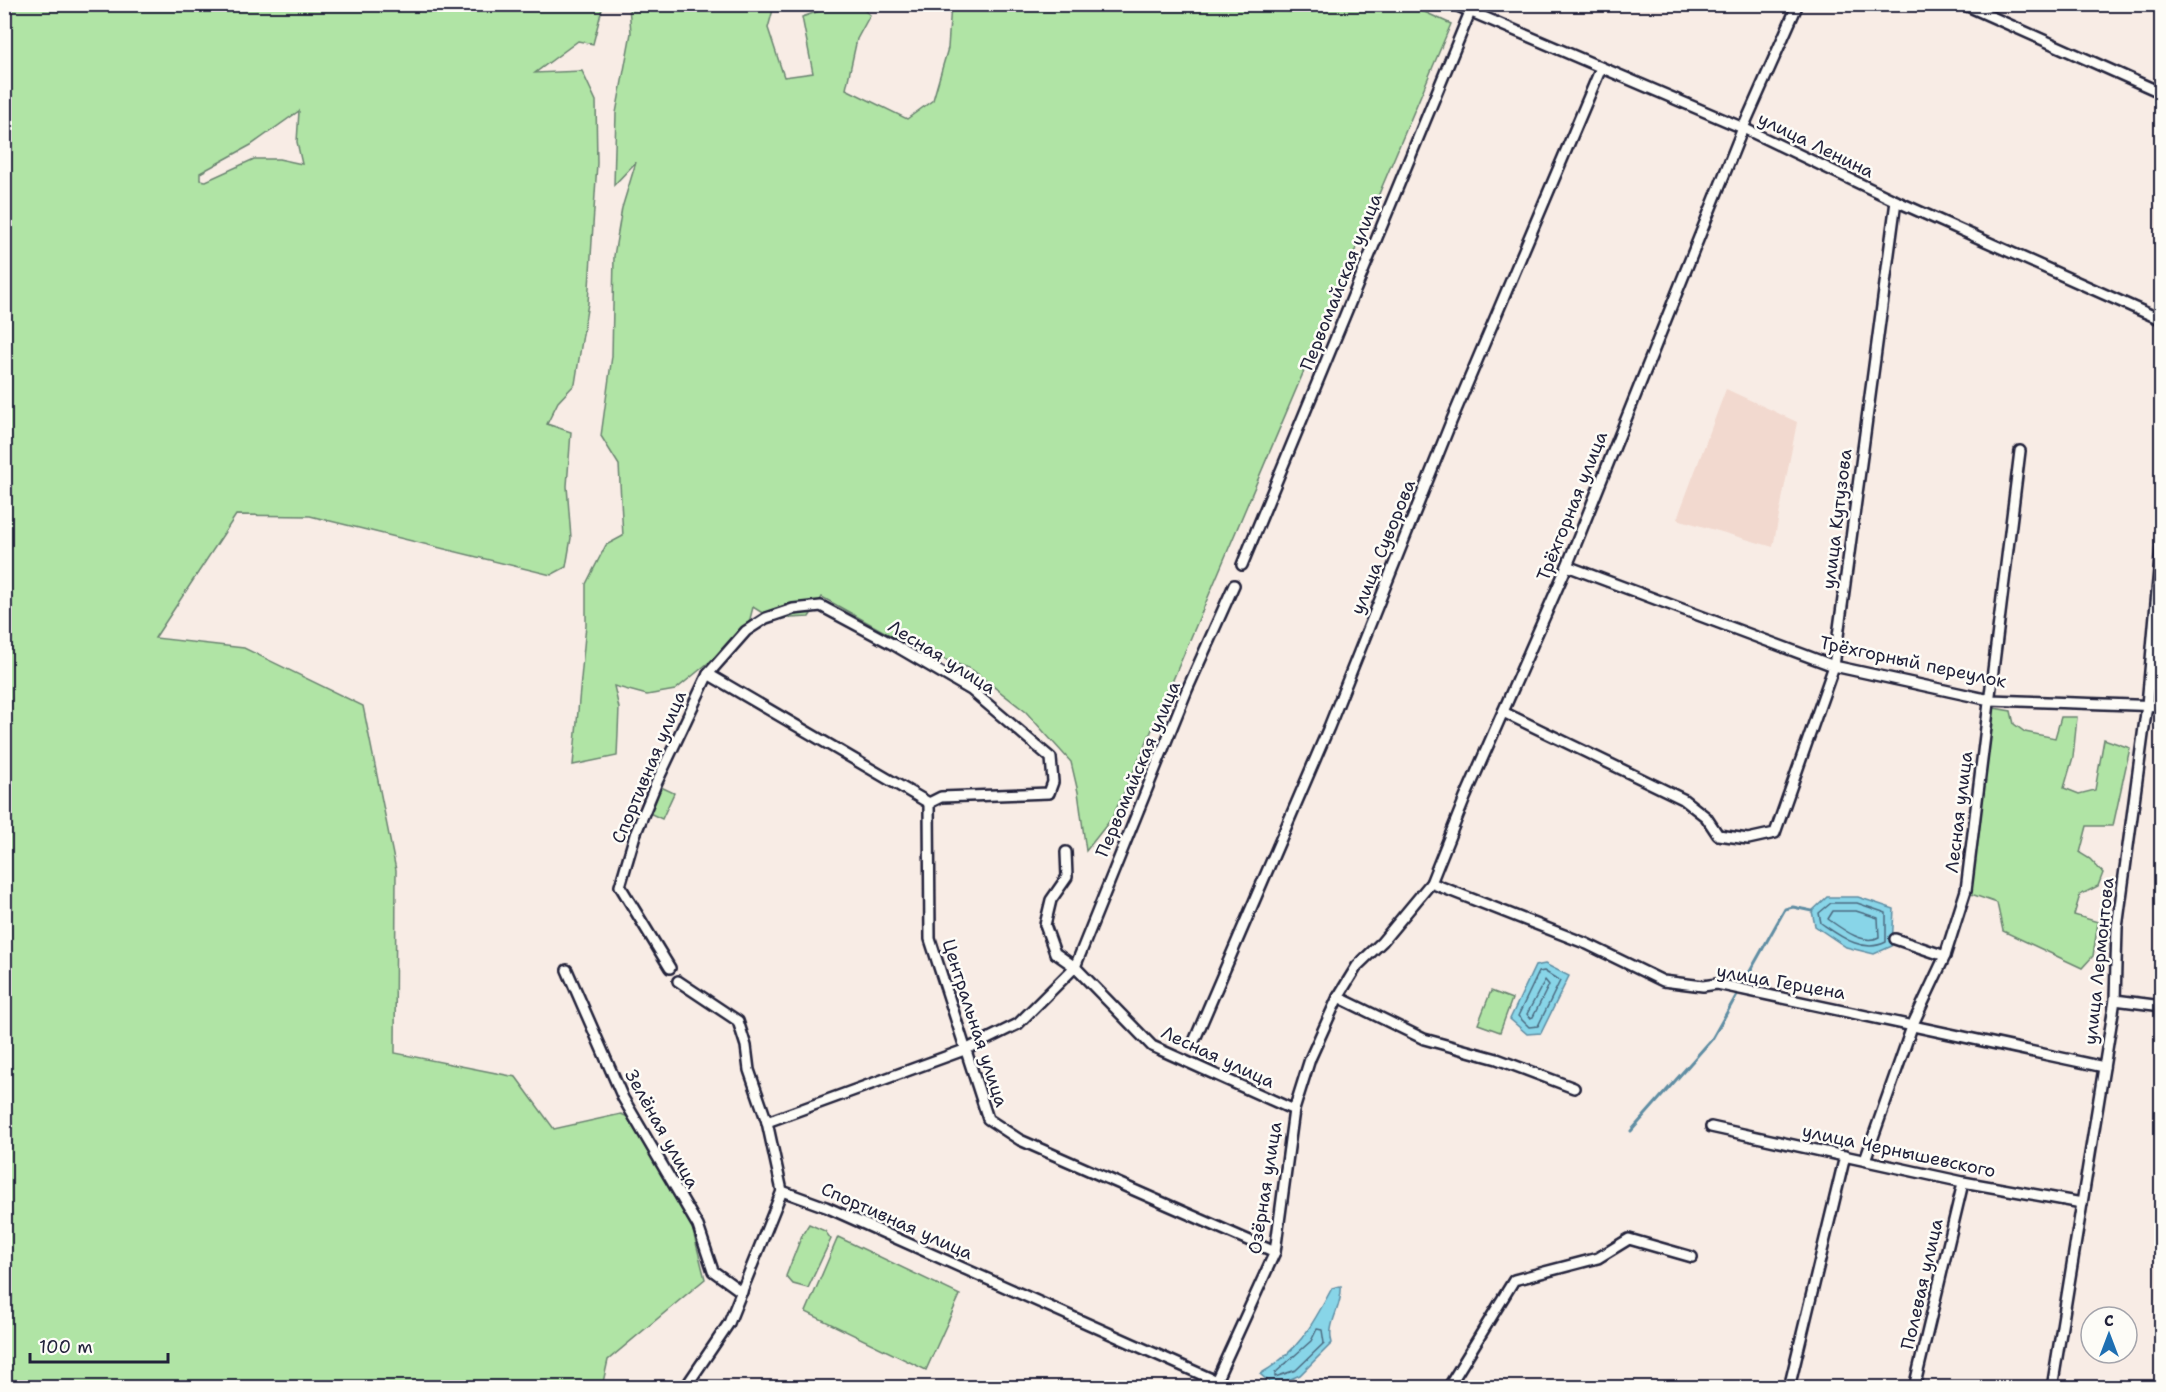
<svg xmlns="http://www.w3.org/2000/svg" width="2166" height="1392" font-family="'Shantell Sans',sans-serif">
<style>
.built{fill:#f2d9cf}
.green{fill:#b0e4a5;stroke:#698370;stroke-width:1.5;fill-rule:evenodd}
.water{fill:#88d5e8;stroke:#5f8da3;stroke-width:1.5}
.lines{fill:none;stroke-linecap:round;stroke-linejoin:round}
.shore{stroke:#4b6a80;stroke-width:1.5}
.stream{stroke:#5f8da3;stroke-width:3}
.minor-casing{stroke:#22223b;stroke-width:14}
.minor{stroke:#fdfcf7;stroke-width:9}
.labels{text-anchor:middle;stroke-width:5;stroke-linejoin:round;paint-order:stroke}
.street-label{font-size:18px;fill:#22223b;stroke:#fdfcf7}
</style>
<rect width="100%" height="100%" fill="#f8ece5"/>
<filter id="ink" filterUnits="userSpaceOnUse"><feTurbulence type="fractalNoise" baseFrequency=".0167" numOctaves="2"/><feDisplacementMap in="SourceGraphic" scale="12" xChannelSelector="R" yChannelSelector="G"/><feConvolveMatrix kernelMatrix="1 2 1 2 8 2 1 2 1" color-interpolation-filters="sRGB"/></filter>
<g filter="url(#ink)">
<!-- built -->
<polygon class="built" points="1726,389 1797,422 1773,547 1677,519"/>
<!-- green -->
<g class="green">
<polygon points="1407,4 1451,24 1142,753 1112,818 1086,851 1078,792 1071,762 1026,712 971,669 915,649 822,597 809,617 772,619 753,607 748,627 735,641 675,690 647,695 614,686 619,708 617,756 573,765 586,625 586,584 606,545 623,536 619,465 601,436 612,356 614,256 622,208 636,162 614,185 616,113 631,33 629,5 778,5 774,6 768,28 784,77 813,73 802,17 837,5 858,5 870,15 857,39 846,89 907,119 933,100 948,48 951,5"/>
<path d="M5 5H603L593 44 578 41 535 73 582 71 596 101 597 163 588 303 575 384 558 402 547 424 571 432 567 486 571 538 566 567 551 575 310 516 236 515 155 638 244 648 363 706 396 870 395 1053 516 1077 554 1129 621 1114 640 1122 670 1190 692 1227 705 1279 608 1360 602 1387 5 1388ZM299 111 297 142 302 164 279 159H254L206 181 200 180V173L251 145Z"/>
<polygon points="1994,708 2011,711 2014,724 2025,732 2055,738 2061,717 2077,717 2073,757 2064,788 2079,794 2095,790 2104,739 2130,748 2113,826 2087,826 2080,853 2090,859 2103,873 2098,886 2080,895 2074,915 2098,922 2093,956 2082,968 2003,931 1997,903 1971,894"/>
<polygon points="661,787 674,793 662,819 649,813"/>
<polygon points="1491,991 1512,999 1500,1032 1478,1024"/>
<polygon points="809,1224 825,1231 831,1239 808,1288 793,1284 786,1276 802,1235"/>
<polygon points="838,1237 960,1295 926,1370 806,1312"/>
</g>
<!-- water -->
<g class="water">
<polygon points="1827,897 1858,897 1894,909 1892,946 1874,954 1846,947 1815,926 1812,911"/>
<polygon points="1545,964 1569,976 1541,1033 1527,1034 1510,1019 1535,966"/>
<path d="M1341 1286C1343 1307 1326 1323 1332 1343L1300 1375 1274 1386 1260 1374C1298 1352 1312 1326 1332 1288Z"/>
</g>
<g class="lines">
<!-- shore -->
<g class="shore">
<path d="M1831 903H1857L1886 913V942C1863 954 1840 936 1821 923L1819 913Z"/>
<path d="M1833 911H1856L1878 918 1879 937C1863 946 1841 928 1828 919Z"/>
<polygon points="1544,971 1560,981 1538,1026 1529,1027 1518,1016 1539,972"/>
<polygon points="1545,980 1549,985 1533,1017 1530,1018 1527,1014"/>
<polygon points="1317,1329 1322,1330 1324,1343 1296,1370 1275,1377 1275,1373 1311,1341"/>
</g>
<!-- stream -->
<polyline class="stream" points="1631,1131 1712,1039 1785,909 1793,907 1812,911"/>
<!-- minor casing -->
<g class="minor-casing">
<g id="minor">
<polyline points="1453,4 1743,128 1896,201 2162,320"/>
<polyline points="1963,4 2162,93"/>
<polyline points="1242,565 1470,12"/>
<polyline points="1567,566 1834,666 1990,700 2162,706"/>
<polyline points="708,674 929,803 930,939 988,1119 1020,1140 1275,1252"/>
<polyline points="1503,712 1683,799 1706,817 1718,835 1748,839 1775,833 1834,666 1896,201"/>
<polyline points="1066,852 1067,877 1051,900 1045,925 1055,953 1075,967 1152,1046 1294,1110"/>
<polyline points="1431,883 1587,944 1663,981 1703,986 1717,984 2104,1067"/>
<polyline points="1895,939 1945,956"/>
<polyline points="670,968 620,886 635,835 656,784 708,674 746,631 766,618 793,609 821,606 894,645 971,690 1051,758 1053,782 1049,793 941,797 929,803"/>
<polyline points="567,970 623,1098 698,1226 713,1271 742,1292"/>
<polyline points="678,981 738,1021 746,1046 749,1070 767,1122 782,1191 826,1207 1214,1380 1222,1388"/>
<polyline points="1338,997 1424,1039 1497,1059 1574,1088"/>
<polyline points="2115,1000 2162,1006"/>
<polyline points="1195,1039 1329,727 1451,422 1601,68"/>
<polyline points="767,1122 967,1049 1018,1024 1075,967 1187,690 1234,585"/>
<polyline points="1711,1127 1963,1182 2082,1203"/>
<polyline points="1865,1160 1913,1024 1945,956 1966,890 2020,451"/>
<polyline points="1216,1381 1275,1252 1294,1110 1310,1059 1338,997 1357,966 1382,942 1431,883 1465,798 1567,566 1743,128 1798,4"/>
<polyline points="685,1388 729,1323 782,1191"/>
<polyline points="1448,1388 1514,1280 1598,1258 1629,1239 1692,1257"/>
<polyline points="1789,1388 1845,1156"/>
<polyline points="1914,1388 1962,1187"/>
<polyline points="2052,1388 2115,1000 2117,928 2147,705 2162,535"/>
</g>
</g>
<!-- minor -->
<use href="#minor" class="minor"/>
</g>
</g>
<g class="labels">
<!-- street labels -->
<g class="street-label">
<text transform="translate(1816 145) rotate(26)" y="6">улица Ленина</text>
<text transform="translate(1341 282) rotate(-68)" y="6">Первомайская улица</text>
<text transform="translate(1572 506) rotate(-68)" y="6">Трёхгорная улица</text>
<text transform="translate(1837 519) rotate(-83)" y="6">улица Кутузова</text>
<text transform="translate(1383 547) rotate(-68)" y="6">улица Суворова</text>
<text transform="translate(942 657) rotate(32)" y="6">Лесная улица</text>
<text transform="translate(1913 662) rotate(12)" y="6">Трёхгорный переулок</text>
<text transform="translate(649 767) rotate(-67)" y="6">Спортивная улица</text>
<text transform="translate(1138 769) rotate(-67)" y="6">Первомайская улица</text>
<text transform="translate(1959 812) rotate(-83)" y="6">Лесная улица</text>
<text transform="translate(2099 961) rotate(-84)" y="6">улица Лермонтова</text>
<text transform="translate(1781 982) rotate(10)" y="6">улица Герцена</text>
<text transform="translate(975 1023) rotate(72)" y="6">Центральная улица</text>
<text transform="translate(1218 1057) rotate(25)" y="6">Лесная улица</text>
<text transform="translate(662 1129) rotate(61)" y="6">Зелёная улица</text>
<text transform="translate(1899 1151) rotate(12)" y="6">улица Чернышевского</text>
<text transform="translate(1265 1188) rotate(-81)" y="6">Озёрная улица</text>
<text transform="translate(897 1221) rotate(24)" y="6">Спортивная улица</text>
<text transform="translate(1922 1284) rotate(-77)" y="6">Полевая улица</text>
</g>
</g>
<!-- margin -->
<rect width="2166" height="1392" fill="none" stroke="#fdfcf7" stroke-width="24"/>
<rect x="12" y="12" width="2142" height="1368" fill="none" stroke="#22223b" stroke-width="2" filter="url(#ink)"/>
<!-- north arrow -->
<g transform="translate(2109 1335)"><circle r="28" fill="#fdfcf7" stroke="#a5a5ac" stroke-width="1.5"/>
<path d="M0-4.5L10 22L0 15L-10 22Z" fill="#1f6fb2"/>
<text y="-9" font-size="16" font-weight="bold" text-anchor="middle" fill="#22223b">С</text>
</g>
<!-- scale -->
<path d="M30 1353v9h138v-9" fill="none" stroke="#22223b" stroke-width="3"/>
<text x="39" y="1353" font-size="18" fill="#22223b" stroke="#fdfcf7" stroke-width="4.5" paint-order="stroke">100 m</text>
</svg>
